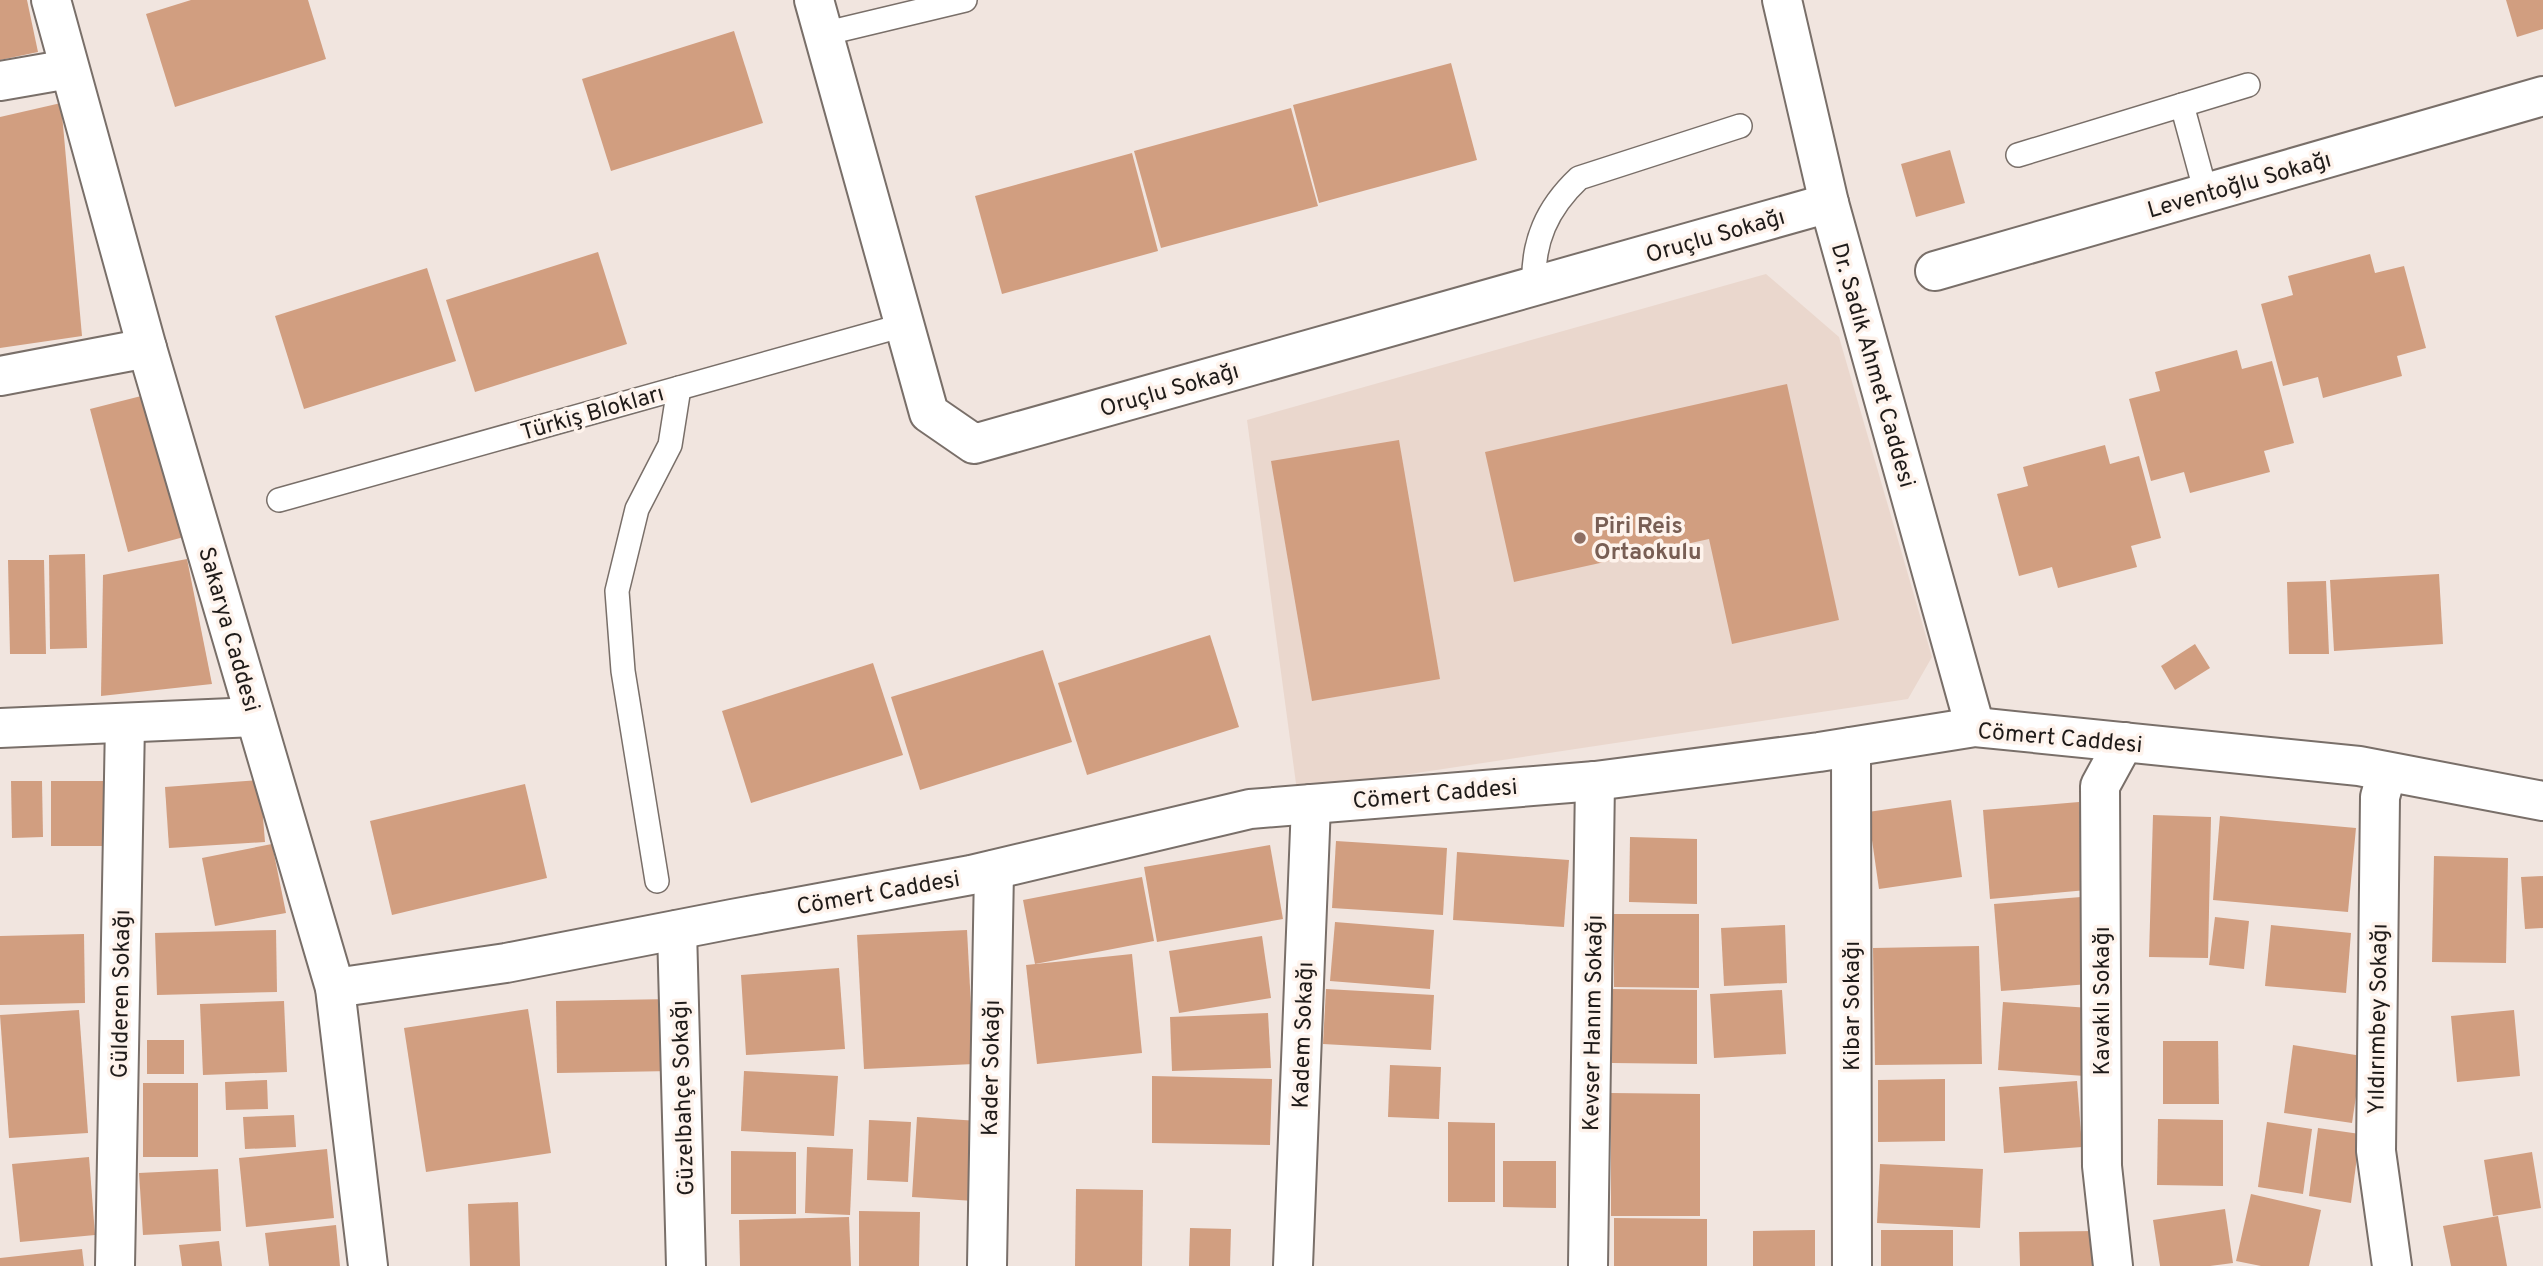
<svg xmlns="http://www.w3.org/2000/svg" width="2543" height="1266" font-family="Overpass,sans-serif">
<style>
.built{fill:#ead7cd}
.building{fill:#d19e80}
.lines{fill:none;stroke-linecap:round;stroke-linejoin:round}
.service-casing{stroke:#796f69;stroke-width:26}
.minor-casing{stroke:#796f69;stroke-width:42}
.tertiary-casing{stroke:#796f69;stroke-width:42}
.service{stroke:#fff;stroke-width:23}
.minor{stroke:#fff;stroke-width:38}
.tertiary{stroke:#fff;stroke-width:38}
.education-dot{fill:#8d6e63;stroke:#fef3ec;stroke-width:2.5}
.labels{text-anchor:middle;stroke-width:7;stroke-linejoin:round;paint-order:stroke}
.street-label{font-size:23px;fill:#1f1b19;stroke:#fef3ec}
.education-label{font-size:23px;font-weight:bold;fill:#785e54;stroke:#fef3ec;text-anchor:start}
</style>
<rect width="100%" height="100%" fill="#f1e5df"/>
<!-- built -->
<polygon class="built" points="1766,274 1839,337 1932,657 1908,699 1297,791 1247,420"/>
<!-- building -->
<g class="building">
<polygon points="0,0 27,0 38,52 0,60"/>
<polygon points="191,0 308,0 326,59 175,107 146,14"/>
<polygon points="2506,0 2543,0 2543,29 2517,37"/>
<polygon points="734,31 763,123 611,171 582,79"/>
<polygon points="1451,63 1477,160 1319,203 1293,105"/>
<polygon points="61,103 82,336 0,348 0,117"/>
<polygon points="1291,108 1318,206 1161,248 1134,151"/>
<polygon points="1950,150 1965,203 1916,217 1901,164"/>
<polygon points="1132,153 1158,251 1002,294 975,196"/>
<polygon points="598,252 627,344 475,392 446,300"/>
<polygon points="2370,254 2375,273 2404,266 2426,348 2397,356 2402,376 2323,398 2318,377 2283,386 2261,304 2293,295 2288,276"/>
<polygon points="427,268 456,361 304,409 275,316"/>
<polygon points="2237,350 2242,369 2272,361 2294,443 2264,451 2270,472 2190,493 2184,472 2151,481 2129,399 2160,391 2155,372"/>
<polygon points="1787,384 1839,620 1732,644 1709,539 1514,582 1485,452"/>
<polygon points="157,392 195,534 128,552 90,409"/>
<polygon points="1399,440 1440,679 1312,701 1271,461"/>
<polygon points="2105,445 2110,464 2139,456 2161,538 2131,546 2137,567 2058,588 2052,567 2019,576 1997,494 2028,486 2023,467"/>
<polygon points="85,554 87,648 50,649 49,555"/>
<polygon points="187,559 212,684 101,696 103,575"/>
<polygon points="8,560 44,560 46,654 10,654"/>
<polygon points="2439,574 2443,644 2334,651 2330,580"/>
<polygon points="2326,581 2329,654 2289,654 2287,582"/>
<polygon points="1210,635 1239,727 1087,775 1058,683"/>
<polygon points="2195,644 2210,668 2175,690 2161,666"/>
<polygon points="1043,650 1072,742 920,790 891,697"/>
<polygon points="873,663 903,755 751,803 722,711"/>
<polygon points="260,780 265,842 169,848 165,787"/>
<polygon points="11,781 42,781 43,837 12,838"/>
<rect x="51" y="781" width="56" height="65"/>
<polygon points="525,784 547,878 392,915 370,821"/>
<polygon points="1951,800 1962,877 1879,889 1868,812"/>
<polygon points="2079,802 2087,890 1990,899 1983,810"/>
<polygon points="2153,815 2211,817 2208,958 2149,957"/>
<polygon points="2220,816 2356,828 2348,912 2213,900"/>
<polygon points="1630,837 1697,839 1697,904 1629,902"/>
<polygon points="1336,841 1447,848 1443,915 1332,908"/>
<polygon points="272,844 286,913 215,926 202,858"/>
<polygon points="1270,845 1283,919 1157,942 1144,867"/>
<polygon points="1457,852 1569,860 1564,927 1453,920"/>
<polygon points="2434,856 2508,858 2506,963 2432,962"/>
<polygon points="2543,876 2543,928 2525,929 2521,877"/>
<polygon points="1142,877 1154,941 1035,964 1023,900"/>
<polygon points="2081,897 2089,984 2001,991 1994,904"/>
<polygon points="1614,914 1699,914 1699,988 1614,987"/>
<polygon points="2215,917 2249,921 2244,969 2209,965"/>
<polygon points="1335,922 1434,930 1430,989 1330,981"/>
<polygon points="1785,925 1787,983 1724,986 1721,928"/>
<polygon points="2271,925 2351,933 2346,993 2265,986"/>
<polygon points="276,930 277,992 157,995 155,933"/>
<polygon points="967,930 974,1064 864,1069 857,935"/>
<polygon points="84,934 85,1003 0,1005 0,936"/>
<polygon points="1262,936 1271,998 1179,1013 1169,951"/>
<polygon points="1979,946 1982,1064 1875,1065 1873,948"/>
<polygon points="1132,954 1142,1053 1037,1064 1026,965"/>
<polygon points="839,968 845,1049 746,1055 741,975"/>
<polygon points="1326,989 1434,995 1431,1050 1323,1044"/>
<polygon points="1612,989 1697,990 1697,1064 1612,1063"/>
<polygon points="1782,990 1786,1054 1714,1058 1710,994"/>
<polygon points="672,999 673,1071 557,1073 556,1001"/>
<polygon points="284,1001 287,1072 203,1075 200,1004"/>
<polygon points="2003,1002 2090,1008 2085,1076 1998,1070"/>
<polygon points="528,1009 551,1153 426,1172 404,1028"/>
<polygon points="79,1010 88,1133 9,1138 0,1015"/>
<polygon points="2514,1010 2520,1076 2457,1082 2451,1016"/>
<polygon points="1268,1013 1271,1068 1172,1071 1170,1017"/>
<rect x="147" y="1040" width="37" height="34"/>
<polygon points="2163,1041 2218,1041 2219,1104 2163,1104"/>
<polygon points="2293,1045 2362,1056 2352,1123 2284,1113"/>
<polygon points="1390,1065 1441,1067 1439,1119 1388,1117"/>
<polygon points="744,1071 838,1076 834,1136 741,1131"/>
<polygon points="1152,1076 1272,1079 1270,1145 1152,1143"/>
<polygon points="1945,1079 1945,1141 1878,1142 1878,1080"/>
<polygon points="267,1080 268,1109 226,1110 225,1082"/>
<polygon points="2077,1081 2082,1147 2004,1153 1999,1087"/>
<rect x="143" y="1083" width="55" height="74"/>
<polygon points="1611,1093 1700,1094 1700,1216 1611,1216"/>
<polygon points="294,1115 296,1147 245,1149 243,1117"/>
<polygon points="917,1117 979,1121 974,1201 912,1197"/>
<polygon points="2158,1119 2223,1120 2223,1186 2157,1185"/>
<polygon points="869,1120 911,1122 908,1182 867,1180"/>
<polygon points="1448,1122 1495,1123 1495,1202 1448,1202"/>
<polygon points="2267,1122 2312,1129 2303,1194 2258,1187"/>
<polygon points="2318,1128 2360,1134 2351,1203 2309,1196"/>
<polygon points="807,1147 853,1149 850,1215 805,1213"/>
<polygon points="327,1149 334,1218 246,1227 239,1158"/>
<polygon points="731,1151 796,1152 796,1214 731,1214"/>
<polygon points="2532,1152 2541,1208 2493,1216 2484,1160"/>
<polygon points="89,1157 95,1235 20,1242 12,1164"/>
<polygon points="1503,1161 1556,1161 1556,1208 1503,1207"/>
<polygon points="1880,1164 1983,1169 1980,1228 1877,1223"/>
<polygon points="218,1169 221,1231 143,1235 139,1173"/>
<polygon points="1076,1189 1143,1190 1142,1266 1075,1266"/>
<polygon points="2251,1194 2321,1210 2309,1266 2261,1266 2236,1261"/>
<polygon points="518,1202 520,1266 470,1266 468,1204"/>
<polygon points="2225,1209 2233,1263 2210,1266 2160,1266 2153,1220"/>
<polygon points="859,1211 920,1212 919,1266 859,1266"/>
<polygon points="2498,1216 2507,1266 2451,1266 2443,1226"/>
<polygon points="849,1217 851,1266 740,1266 739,1220"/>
<polygon points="1614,1218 1707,1219 1707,1266 1614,1266"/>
<polygon points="336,1225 340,1266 269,1266 265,1233"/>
<polygon points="1190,1228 1231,1229 1230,1266 1189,1266"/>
<polygon points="1815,1230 1815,1266 1753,1266 1753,1231"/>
<rect x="1881" y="1230" width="72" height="36"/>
<polygon points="2096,1231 2096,1266 2020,1266 2019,1232"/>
<polygon points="219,1241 222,1266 182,1266 179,1245"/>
<polygon points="82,1249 84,1266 0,1266 0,1258"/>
</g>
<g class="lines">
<!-- service casing -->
<g class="service-casing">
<g id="service">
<polyline points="823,34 965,0"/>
<polyline points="2182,105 2206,193"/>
<polyline points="2018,155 2248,85"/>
<path d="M1534 286C1532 242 1547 208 1579 178L1740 126"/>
<polyline points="279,500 904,325"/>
<polyline points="657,881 623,671 617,591 637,509 670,445 679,388"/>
</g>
</g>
<!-- minor casing -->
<g class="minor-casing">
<g id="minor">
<polyline points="814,0 929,413 974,444 1829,203"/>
<polyline points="1782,0 1829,203 1975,727"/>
<polyline points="0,81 69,69"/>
<polyline points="1935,271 2543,96"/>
<polyline points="0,376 147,348"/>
<polyline points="1851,747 1852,1266"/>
<polyline points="2387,772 2380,797 2376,1151 2392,1266"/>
<polyline points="677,930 686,1266"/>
<polyline points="335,988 506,963 732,919 971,875 1250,809 1595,781 1819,752 1975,727 2359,766 2543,801"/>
<polyline points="115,1266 125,723"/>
<polyline points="987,1266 994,870"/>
<polyline points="1293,1266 1311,804"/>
<polyline points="1588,1266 1595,781"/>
<polyline points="2113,1266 2102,1166 2100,786 2124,742"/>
</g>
</g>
<!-- tertiary casing -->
<g class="tertiary-casing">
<g id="tertiary">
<polyline points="51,0 147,348 335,988 368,1266"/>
<polyline points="0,728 255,717"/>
</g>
</g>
<!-- service -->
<use href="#service" class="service"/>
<!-- minor -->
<use href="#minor" class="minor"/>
<!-- tertiary -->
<use href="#tertiary" class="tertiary"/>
</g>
<!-- markers -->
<circle class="education-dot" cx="1580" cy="538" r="7"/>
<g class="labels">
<!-- street labels -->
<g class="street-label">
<text transform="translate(2239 184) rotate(-16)" y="8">Leventoğlu Sokağı</text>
<text transform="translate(1715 235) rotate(-16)" y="8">Oruçlu Sokağı</text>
<text transform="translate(1874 365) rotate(74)" y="8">Dr. Sadık Ahmet Caddesi</text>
<text transform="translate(1169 389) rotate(-16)" y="8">Oruçlu Sokağı</text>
<text transform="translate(592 412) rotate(-16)" y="8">Türkiş Blokları</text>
<text transform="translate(230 629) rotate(74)" y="8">Sakarya Caddesi</text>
<text transform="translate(2060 737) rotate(5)" y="8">Cömert Caddesi</text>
<text transform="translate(1435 793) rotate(-5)" y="8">Cömert Caddesi</text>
<text transform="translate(878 892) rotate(-10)" y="8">Cömert Caddesi</text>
<text transform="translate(120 994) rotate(-89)" y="8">Gülderen Sokağı</text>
<text transform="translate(2101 1001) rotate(-90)" y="8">Kavaklı Sokağı</text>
<text transform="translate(1851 1006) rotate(-90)" y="8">Kibar Sokağı</text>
<text transform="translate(2377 1019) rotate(-89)" y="8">Yıldırımbey Sokağı</text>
<text transform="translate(1592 1023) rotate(-89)" y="8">Kevser Hanım Sokağı</text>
<text transform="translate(1302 1035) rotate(-88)" y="8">Kadem Sokağı</text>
<text transform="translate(990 1068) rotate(-89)" y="8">Kader Sokağı</text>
<text transform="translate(682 1098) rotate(-92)" y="8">Güzelbahçe Sokağı</text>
</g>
<!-- education labels -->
<g class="education-label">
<text x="1594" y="533">Piri Reis<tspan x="1594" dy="26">Ortaokulu</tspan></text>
</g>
</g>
</svg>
